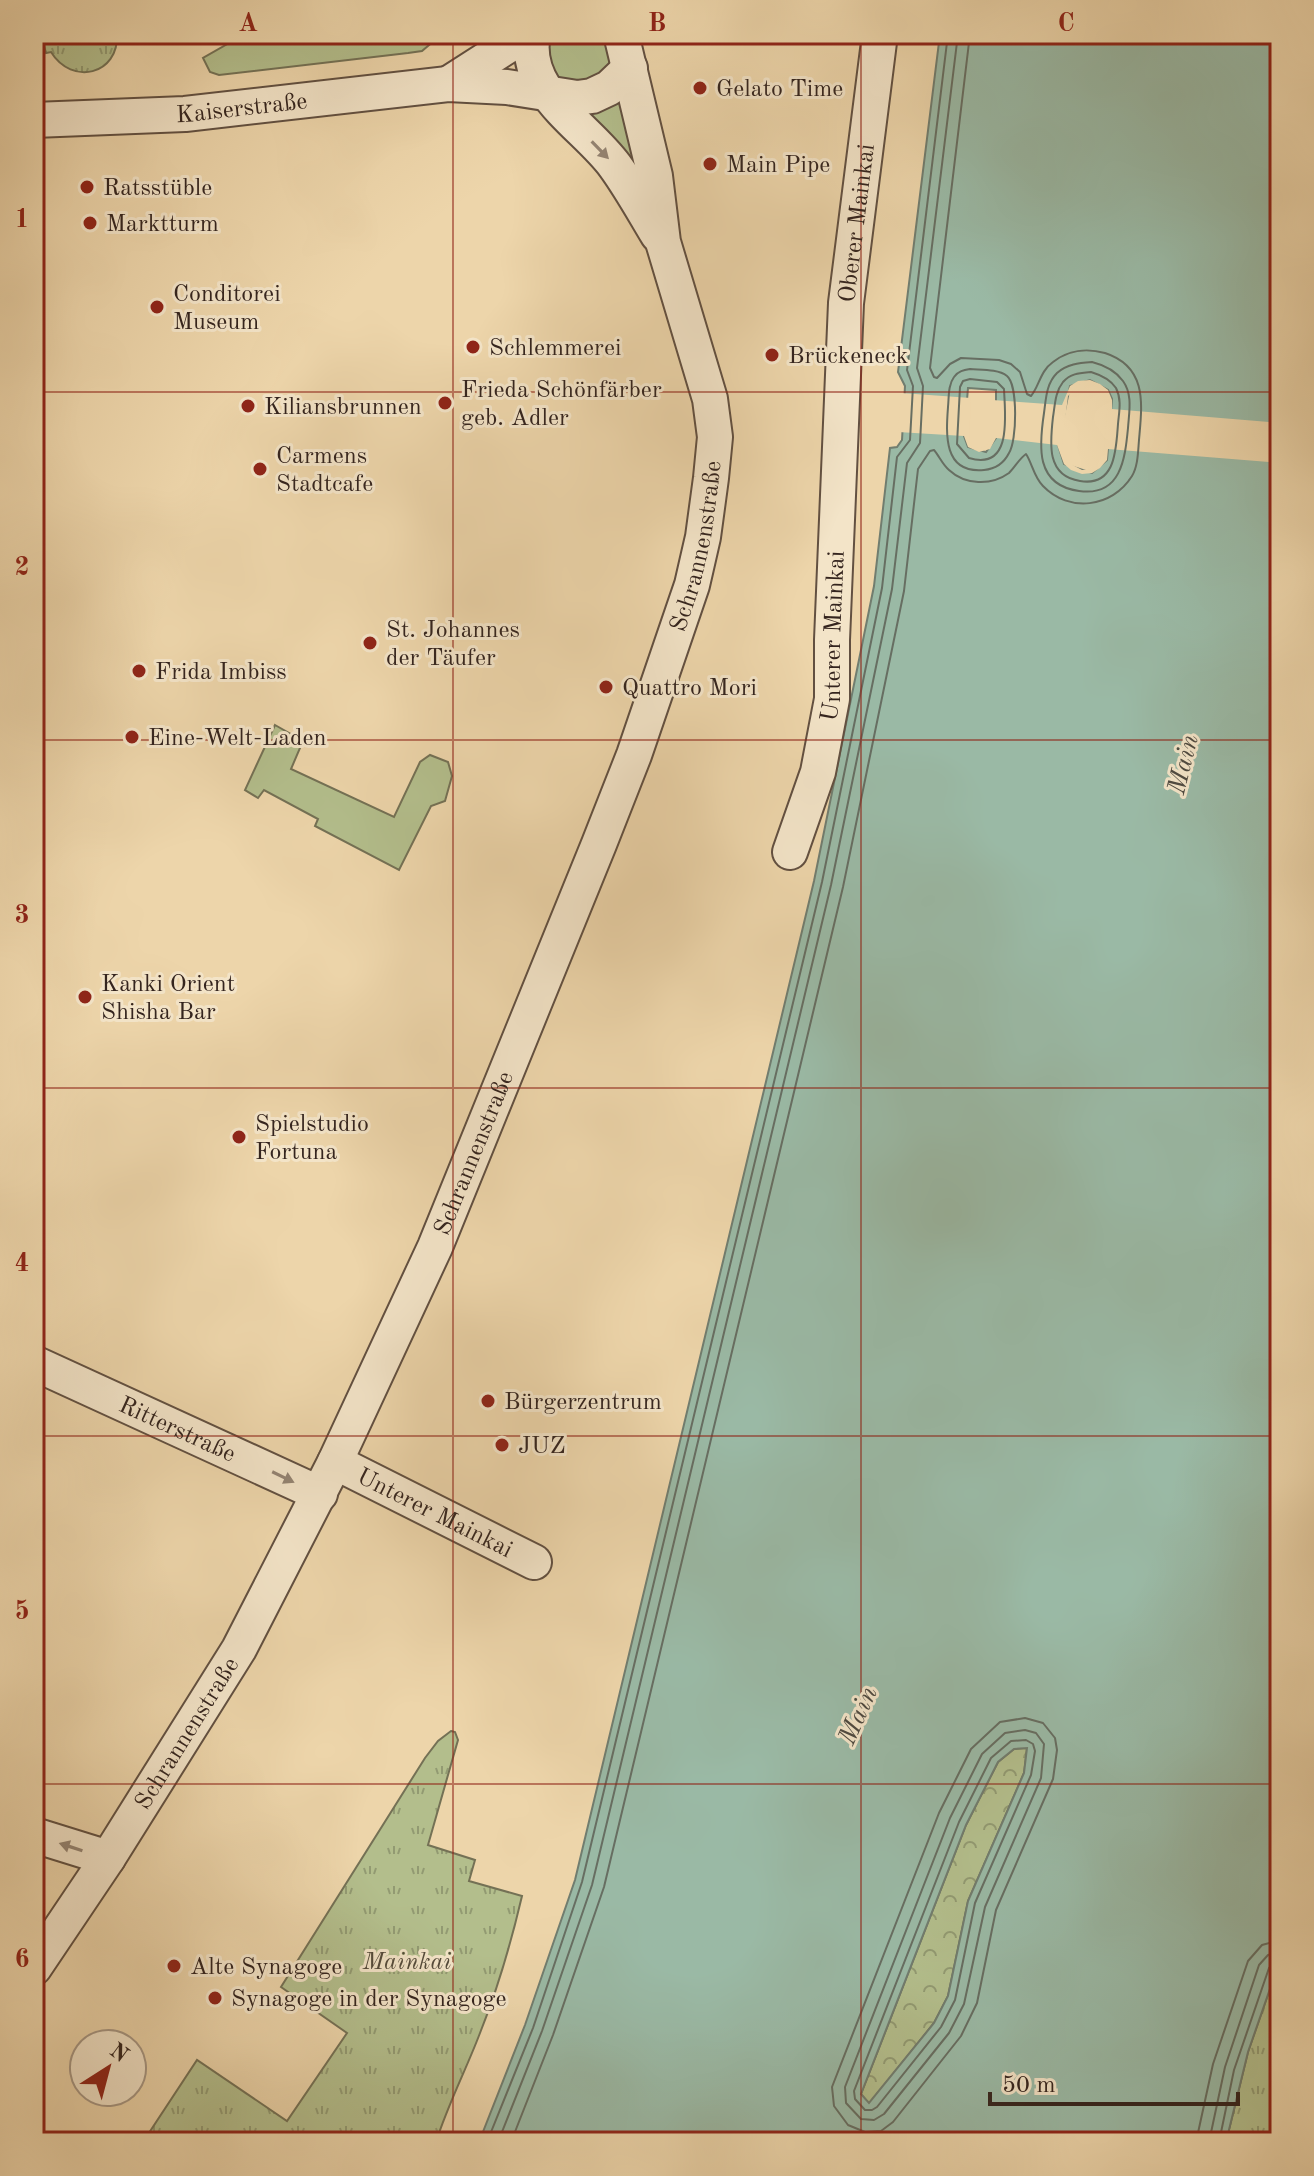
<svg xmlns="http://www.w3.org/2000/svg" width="1314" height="2176" font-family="'Old Standard TT',serif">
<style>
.grass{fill:#b3be8c;stroke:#747155;stroke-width:2}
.forest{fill:url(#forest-crowns);stroke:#747155;stroke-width:2}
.park{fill:url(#park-tufts);stroke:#747155;stroke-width:2}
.water{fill:#9ab9a5;stroke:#717d6f;stroke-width:2;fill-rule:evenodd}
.pier{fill:#edd5aa;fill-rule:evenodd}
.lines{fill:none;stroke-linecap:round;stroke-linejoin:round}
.shore{stroke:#676e62;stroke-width:2}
.minor-casing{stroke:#625041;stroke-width:38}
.minor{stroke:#f3e4c8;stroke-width:34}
.oneway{fill:#948473}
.grid{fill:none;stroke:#8f2418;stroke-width:2;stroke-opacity:0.55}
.poi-dot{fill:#8f2418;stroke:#f3e4c8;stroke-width:3}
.labels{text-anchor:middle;stroke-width:6;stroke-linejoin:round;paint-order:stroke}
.poi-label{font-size:24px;fill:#34241e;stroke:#f3e4c8;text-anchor:start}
.street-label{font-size:24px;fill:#34241e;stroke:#f3e4c8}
.park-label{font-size:24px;font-style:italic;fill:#544a3a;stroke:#f3e4c8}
.water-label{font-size:26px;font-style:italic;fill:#4e4940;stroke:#f3e4c8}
.neatline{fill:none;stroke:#8f2418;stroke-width:3}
.grid-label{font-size:26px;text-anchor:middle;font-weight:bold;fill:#8f2418}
</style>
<defs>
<pattern id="forest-crowns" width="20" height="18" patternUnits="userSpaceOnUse" patternTransform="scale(2)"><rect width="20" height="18" fill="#b3be8c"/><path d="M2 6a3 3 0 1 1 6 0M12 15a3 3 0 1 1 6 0" fill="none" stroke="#929a72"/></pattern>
<pattern id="park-tufts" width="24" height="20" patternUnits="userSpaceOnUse" patternTransform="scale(2)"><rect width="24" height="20" fill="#b3be8c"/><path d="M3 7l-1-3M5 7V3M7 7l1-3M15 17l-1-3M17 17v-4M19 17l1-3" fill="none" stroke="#929a72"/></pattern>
</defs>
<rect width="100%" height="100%" fill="#edd5aa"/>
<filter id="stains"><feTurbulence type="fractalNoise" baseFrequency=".0025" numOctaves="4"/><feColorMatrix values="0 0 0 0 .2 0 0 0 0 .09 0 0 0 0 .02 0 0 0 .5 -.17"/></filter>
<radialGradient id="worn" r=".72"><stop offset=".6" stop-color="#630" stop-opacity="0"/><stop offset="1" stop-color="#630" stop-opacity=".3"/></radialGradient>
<!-- grass -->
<g class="grass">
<polygon points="245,34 442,34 422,51 408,53 219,75 210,72 203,58"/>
<path d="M552 34H604C621 78 602 79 565 86L546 66 549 38Z"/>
<polygon points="621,94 645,176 580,112"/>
<polygon points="275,725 303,741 291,769 394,817 420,762 430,755 448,762 452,776 445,801 431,806 399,870 315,826 318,819 264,790 258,798 245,790"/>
</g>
<!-- forest -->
<polygon class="forest" points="1027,1748 1024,1773 968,1901 948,1996 934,2023 869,2104 861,2094 966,1825 998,1762 1014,1749"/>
<!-- park -->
<g class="park">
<path d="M41 34H117C119 75 72 86 51 52L46 53Z"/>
<path d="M451 1731 455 1732 458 1740 428 1845 475 1860 469 1881 522 1896C511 1943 498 1988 480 2033 466 2070 448 2104 436 2142H143L197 2060 287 2121 347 2033 281 1987 425 1758 438 1741Z"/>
<polygon points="1280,1960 1280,2142 1226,2142 1248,2052"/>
</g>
<!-- water -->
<path class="water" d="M940 34H1280V1960L1248 2052 1226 2142H479L525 2025 575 1880 814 881 874 586 890 448 897 447 902 440 905 386 898 372ZM1090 380 1108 390 1112 399 1107 460 1092 473 1064 464 1058 445 1070 386ZM968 388 996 390V438L986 452 968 447 964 436ZM1027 1748 1024 1773 968 1901 948 1996 934 2023 869 2103 861 2094 966 1825 998 1762 1014 1749Z"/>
<!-- pier -->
<path class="pier" d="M1090 380 1100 384 1108 390 1112 400V409L1280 423V463L1108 449 1107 460 1100 468 1092 473 1082 474 1071 470 1064 464 1057 445 996 438 990 449 979 452 968 447 964 436 898 432 901 393 971 398 969 441 975 447 984 448 992 438V400L1062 405 1070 386 1078 381ZM1090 384 1098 387 1108 400 1104 448 1103 458 1097 465 1091 469 1082 470 1067 462 1062 445 1068 396 1079 385Z"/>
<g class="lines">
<!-- shore -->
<g class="shore">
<path d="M1092 362C1104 365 1115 370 1123 381 1133 395 1129 412 1128 428 1125 459 1121 497 1079 491 1035 485 1039 446 1044 413 1046 399 1046 384 1057 373 1067 364 1079 363 1092 362Z"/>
<path d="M970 369C981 370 998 369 1007 376 1018 385 1017 441 1009 453 1004 463 995 469 984 470 943 474 946 434 948 407 949 397 948 385 954 377 958 371 964 370 970 369Z"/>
<path d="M1091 372C1101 375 1110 379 1116 388 1122 400 1119 412 1118 424 1116 449 1116 487 1080 481 1046 476 1050 443 1053 417 1055 405 1055 392 1063 382 1071 373 1080 373 1091 372Z"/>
<path d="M970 379 997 382 1004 389C1005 415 1013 471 969 458L957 444 960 387 963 381Z"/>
<polygon points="1025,1718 1043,1723 1055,1738 1057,1750 1053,1779 996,1910 977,2003 961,2036 893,2122 881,2131 865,2132 848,2125 834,2106 832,2087 939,1813 971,1749 1000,1722"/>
<polygon points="1025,1730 1036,1733 1044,1744 1041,1778 985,1907 964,2004 949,2033 884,2114 874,2120 861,2119 846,2103 845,2087 950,1818 982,1754 1005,1733"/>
<polygon points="1011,1741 1026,1740 1033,1744 1035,1751 1031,1775 975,1903 955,2000 941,2027 877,2107 872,2110 865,2110 855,2099 854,2091 959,1822 991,1758"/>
<polyline points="487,2142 533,2028 582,1882 822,882 882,588 897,457 910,440 913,386 907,370 948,34"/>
<polyline points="498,2142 542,2031 592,1885 831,885 892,589 907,463 920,443 923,386 917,368 958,34"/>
<path d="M511 2142 553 2035 604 1887 843 887 904 591 918 469 930 451 934 450C939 456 943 465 949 470 965 485 991 486 1009 473 1015 467 1019 459 1026 454 1032 463 1034 477 1043 486 1069 513 1112 508 1132 476 1138 466 1138 452 1139 440 1142 405 1148 367 1105 353 1087 348 1068 350 1053 362 1040 371 1039 387 1031 396L1027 394 1020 372 1011 364 999 360 961 358 950 364 937 378 934 377 930 368 970 34"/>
<polyline points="1196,2142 1213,2064 1248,1961 1262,1945 1280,1940"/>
<polyline points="1209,2142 1225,2067 1259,1965 1268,1955 1280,1952"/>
<polyline points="1219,2142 1234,2070 1269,1968 1274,1963 1280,1963"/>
</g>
<!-- minor casing -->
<g class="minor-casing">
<g id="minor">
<path d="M533 34C521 92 586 126 615 166 631 188 644 212 658 235"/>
<polyline points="448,84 526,34"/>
<path id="s1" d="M34 120 185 114 448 84 507 87 577 98 592 96 609 88 630 68"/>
<path id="s2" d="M790 852 818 772 832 699V640L846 303 880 34"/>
<path id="s3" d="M34 1363 320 1494"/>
<path id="s4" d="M335 1462 534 1562"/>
<polyline points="34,1835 108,1858"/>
<path id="s5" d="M34 1968 108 1858 239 1649 335 1462 435 1247 599 844 634 755 692 585 703 537 711 478 715 437 710 399 663 242 655 176 621 34"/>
</g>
</g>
<!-- minor -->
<use href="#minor" class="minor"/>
</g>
<!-- one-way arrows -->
<defs><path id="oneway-solid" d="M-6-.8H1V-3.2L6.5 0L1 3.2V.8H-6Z" transform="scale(2)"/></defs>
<g class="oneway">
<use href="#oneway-solid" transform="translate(600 150) rotate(46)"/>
<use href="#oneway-solid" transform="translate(283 1477) rotate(26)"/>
<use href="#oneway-solid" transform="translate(71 1847) rotate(-162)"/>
</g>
<!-- grid -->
<path class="grid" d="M453 34V2142M861 34V2142M34 392H1280M34 740H1280M34 1088H1280M34 1436H1280M34 1784H1280"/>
<!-- markers -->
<g class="poi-dot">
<circle cx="700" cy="88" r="8"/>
<circle cx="710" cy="164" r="8"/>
<circle cx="87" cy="187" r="8"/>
<circle cx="90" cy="223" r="8"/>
<circle cx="157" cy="307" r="8"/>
<circle cx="473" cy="347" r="8"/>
<circle cx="772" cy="355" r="8"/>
<circle cx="445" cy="403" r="8"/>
<circle cx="248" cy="406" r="8"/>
<circle cx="260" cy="469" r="8"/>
<circle cx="370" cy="643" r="8"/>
<circle cx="139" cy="671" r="8"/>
<circle cx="606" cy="687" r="8"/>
<circle cx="132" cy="737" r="8"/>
<circle cx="85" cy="997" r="8"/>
<circle cx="239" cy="1137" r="8"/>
<circle cx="488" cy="1401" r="8"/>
<circle cx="502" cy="1445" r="8"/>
<circle cx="174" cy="1966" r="8"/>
<circle cx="215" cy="1998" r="8"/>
</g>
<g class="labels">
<!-- poi labels -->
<g class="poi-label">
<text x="716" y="96">Gelato Time</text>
<text x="726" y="172">Main Pipe</text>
<text x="103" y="195">Ratsstüble</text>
<text x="106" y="231">Marktturm</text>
<text x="173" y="301">Conditorei<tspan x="173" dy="28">Museum</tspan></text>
<text x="489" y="355">Schlemmerei</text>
<text x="788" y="363">Brückeneck</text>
<text x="461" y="397">Frieda Schönfärber<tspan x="461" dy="28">geb. Adler</tspan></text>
<text x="264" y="414">Kiliansbrunnen</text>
<text x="276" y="463">Carmens<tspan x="276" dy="28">Stadtcafe</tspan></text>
<text x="386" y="637">St. Johannes<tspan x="386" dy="28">der Täufer</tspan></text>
<text x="155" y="679">Frida Imbiss</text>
<text x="622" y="695">Quattro Mori</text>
<text x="148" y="745">Eine-Welt-Laden</text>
<text x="101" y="991">Kanki Orient<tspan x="101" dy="28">Shisha Bar</tspan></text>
<text x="255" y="1131">Spielstudio<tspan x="255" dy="28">Fortuna</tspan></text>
<text x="504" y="1409">Bürgerzentrum</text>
<text x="518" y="1453">JUZ</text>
<text x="190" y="1974">Alte Synagoge</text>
<text x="231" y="2006">Synagoge in der Synagoge</text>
</g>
<!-- street labels -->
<g class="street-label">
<text dy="8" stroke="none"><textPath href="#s1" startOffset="208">Kaiserstraße</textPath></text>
<text dy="8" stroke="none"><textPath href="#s2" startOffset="636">Oberer Mainkai</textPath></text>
<text dy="8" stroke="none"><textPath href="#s5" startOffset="1576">Schrannenstraße</textPath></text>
<text dy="8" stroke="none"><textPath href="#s2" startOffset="222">Unterer Mainkai</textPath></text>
<text dy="8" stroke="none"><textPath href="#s5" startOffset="928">Schrannenstraße</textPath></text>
<text dy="8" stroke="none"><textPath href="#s3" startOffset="158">Ritterstraße</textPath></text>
<text dy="8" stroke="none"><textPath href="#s4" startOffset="112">Unterer Mainkai</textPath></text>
<text dy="8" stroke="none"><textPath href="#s5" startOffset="280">Schrannenstraße</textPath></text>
</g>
<!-- park labels -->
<g class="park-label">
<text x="407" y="1969">Mainkai</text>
</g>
<!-- water labels -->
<g class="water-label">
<text transform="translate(1182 764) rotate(-76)" y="9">Main</text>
<text transform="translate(857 1715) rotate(-66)" y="9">Main</text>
</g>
</g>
<!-- margin -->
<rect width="1314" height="2176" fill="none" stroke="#edd5aa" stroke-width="88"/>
<!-- north arrow -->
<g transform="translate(108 2068) rotate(36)"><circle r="38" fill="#f3e4c8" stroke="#a79784" stroke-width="2"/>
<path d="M0-6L14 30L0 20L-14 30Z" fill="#8f2418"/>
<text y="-12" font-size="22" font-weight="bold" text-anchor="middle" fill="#34241e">N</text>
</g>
<!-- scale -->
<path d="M990 2092v12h248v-12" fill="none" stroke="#34241e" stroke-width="4"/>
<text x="1002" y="2092" font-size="24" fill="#34241e" stroke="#f3e4c8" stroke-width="6" paint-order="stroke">50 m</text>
<rect x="44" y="44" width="1226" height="2088" class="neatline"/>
<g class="grid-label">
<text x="248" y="31">A</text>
<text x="657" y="31">B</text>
<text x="1066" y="31">C</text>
<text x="22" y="227">1</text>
<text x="22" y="575">2</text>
<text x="22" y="923">3</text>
<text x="22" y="1271">4</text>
<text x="22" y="1619">5</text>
<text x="22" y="1967">6</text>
</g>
<rect width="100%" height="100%" filter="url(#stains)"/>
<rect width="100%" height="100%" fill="url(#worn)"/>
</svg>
